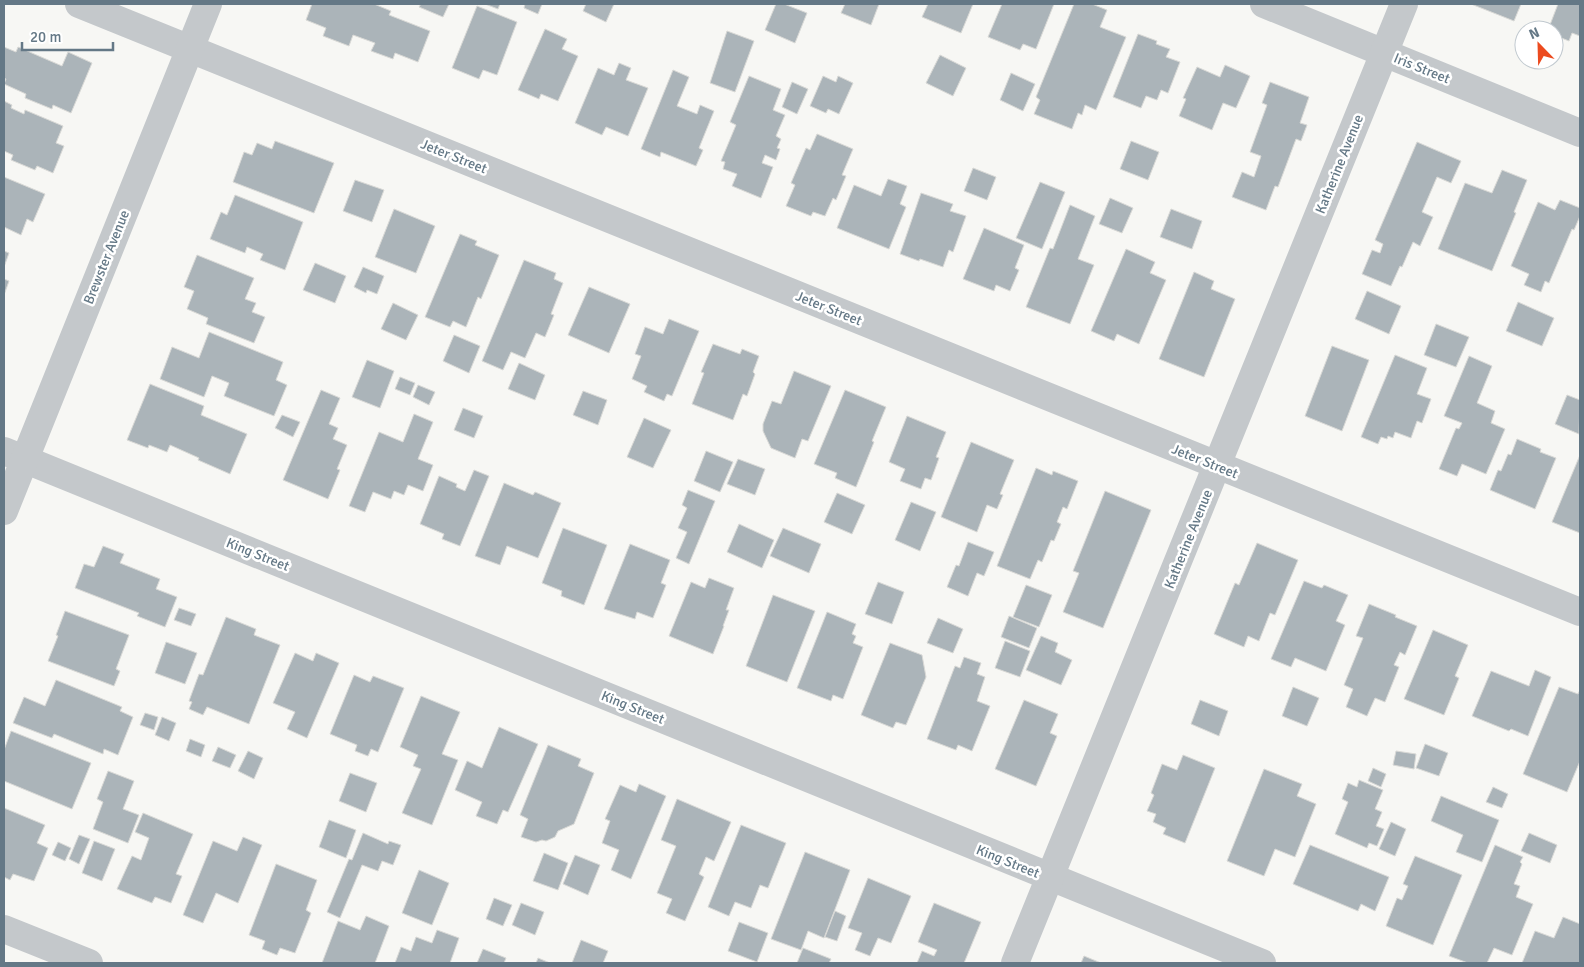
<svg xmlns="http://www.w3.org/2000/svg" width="1584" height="967" font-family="Signika,sans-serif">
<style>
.building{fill:#abb4b9;stroke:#d9d9d6}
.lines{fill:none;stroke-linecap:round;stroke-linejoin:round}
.minor{stroke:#c4c8cb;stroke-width:28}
.labels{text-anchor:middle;stroke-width:5;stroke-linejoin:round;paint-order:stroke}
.street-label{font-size:14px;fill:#647886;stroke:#fff}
</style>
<rect width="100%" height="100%" fill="#f7f7f4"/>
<!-- building -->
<g class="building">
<polygon points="312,4 374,4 391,11 389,15 430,31 418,62 395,53 393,59 371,51 375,43 353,35 349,46 323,36 326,28 306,20"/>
<polygon points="421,4 449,4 443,17 419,7"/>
<polygon points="485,4 500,4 498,9"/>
<polygon points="525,4 542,4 538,14 524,8"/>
<polygon points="586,4 614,4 606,22 583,11"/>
<polygon points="776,4 784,4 807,13 795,43 765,30"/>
<polygon points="845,4 879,4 871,25 841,13"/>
<polygon points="928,4 973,4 961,33 922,17"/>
<polygon points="1002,4 1054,4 1036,49 1023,44 1020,50 988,37"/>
<polygon points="1074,4 1092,4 1107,10 1100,27 1126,37 1096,110 1085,105 1082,115 1078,113 1072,129 1034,114 1040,100 1036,97"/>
<polygon points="1471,4 1521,4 1514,21"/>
<polygon points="1558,4 1580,4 1580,36 1572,33 1569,41 1554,35 1554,30 1548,30"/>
<polygon points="477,6 517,22 497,75 483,70 479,79 452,68"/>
<polygon points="545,29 567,39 562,49 578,56 558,101 541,94 539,99 518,90"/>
<polygon points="727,31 754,41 735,92 710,83"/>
<polygon points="1138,34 1157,41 1156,44 1170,49 1166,57 1180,62 1168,93 1161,90 1157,100 1146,96 1141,108 1113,97"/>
<polygon points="4,47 16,52 18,47 62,66 68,52 92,63 71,113 53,105 52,109 25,98 26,94 4,84 6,79 4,78"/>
<polygon points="940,55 966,68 953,96 926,83"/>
<polygon points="619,63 631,68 626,80 648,88 628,136 606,127 602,135 575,123 598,68 614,75"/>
<polygon points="1225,65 1250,76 1236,108 1223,103 1212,130 1179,116 1186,99 1183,98 1197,67 1220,77"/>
<polygon points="673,70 689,77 677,106 697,114 700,105 714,111 699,148 703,150 696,166 661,152 660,157 641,149"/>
<polygon points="1011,73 1035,84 1023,111 1000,100"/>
<polygon points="749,76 781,89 773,110 785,115 776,136 781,139 777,148 780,149 776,160 765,155 762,163 773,167 761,198 732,186 737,174 723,169 725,162 721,161 736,125 730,122"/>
<polygon points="823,76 836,82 838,76 853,83 839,114 828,109 826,113 810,106"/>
<polygon points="792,82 808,89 797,114 782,107"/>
<polygon points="1270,82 1309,97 1300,123 1307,125 1301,141 1296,139 1278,187 1275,186 1266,210 1232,197 1242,172 1254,177 1261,156 1250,152 1267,105 1262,103"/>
<polygon points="4,101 12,105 11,108 24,114 25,110 63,126 56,143 64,146 53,173 37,166 35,170 11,160 13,155 4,151"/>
<polygon points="817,134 853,149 842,175 846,176 836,200 833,198 825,216 813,212 811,216 786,206 795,185 791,183 806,148 810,150"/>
<polygon points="275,141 334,163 314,213 233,182 244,152 252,155 257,143 272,149"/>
<polygon points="1131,141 1159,152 1148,180 1120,169"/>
<polygon points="1417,142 1461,161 1451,183 1437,177 1422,212 1433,217 1420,246 1413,242 1402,267 1400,266 1391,286 1362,274 1372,250 1380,253 1383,244 1375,240"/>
<polygon points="973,168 996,177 987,200 964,191"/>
<polygon points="1502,170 1527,180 1514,212 1516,213 1492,271 1438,249 1465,183 1492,193"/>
<polygon points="4,177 45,194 33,222 27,219 21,235 4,227"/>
<polygon points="888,179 907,186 900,204 906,207 889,249 837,228 854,185 881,196"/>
<polygon points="355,180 384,190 372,222 343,211"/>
<polygon points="1040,182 1065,192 1042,249 1016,238"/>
<polygon points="921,193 953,204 950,211 966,216 953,252 949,250 943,267 920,259 919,261 900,254"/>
<polygon points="235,195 303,222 285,270 260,260 263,254 247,247 245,253 210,239 221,212 227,215"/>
<polygon points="1110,198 1133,208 1122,233 1099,224"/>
<polygon points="1560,200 1580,208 1580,216 1574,230 1572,229 1549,283 1545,281 1541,292 1524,285 1529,274 1511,266 1538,202 1555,210"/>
<polygon points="1070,205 1095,216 1078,259 1094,265 1070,324 1026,307 1050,248 1053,249"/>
<polygon points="394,209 435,226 416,273 375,257"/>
<polygon points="1171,209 1202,221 1192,249 1160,237"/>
<polygon points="984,228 1024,245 1015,268 1019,270 1010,291 996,285 994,291 963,279"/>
<polygon points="460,234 477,241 475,245 499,255 481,299 478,297 466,327 453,321 450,327 425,317"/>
<polygon points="1126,249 1155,262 1150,273 1166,280 1139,344 1117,334 1114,341 1091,331"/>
<polygon points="4,251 9,253 4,267"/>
<polygon points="197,255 254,278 245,299 256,303 252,312 265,317 254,343 206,324 208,318 187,309 194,291 184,287"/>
<polygon points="524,260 556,273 554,279 563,283 551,314 554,315 545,337 536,333 525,358 511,352 503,370 482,361"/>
<polygon points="315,263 346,276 335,303 303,290"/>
<polygon points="363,267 384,276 377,294 367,290 366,293 354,287"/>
<polygon points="1194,272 1214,281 1211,289 1235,299 1204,377 1159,359"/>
<polygon points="4,279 9,281 4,295"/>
<polygon points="589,287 630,304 609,353 568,335"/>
<polygon points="1367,291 1401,306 1389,334 1355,319"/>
<polygon points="1518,302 1554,318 1542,346 1506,331"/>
<polygon points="393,303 418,315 406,340 381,329"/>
<polygon points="669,319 699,331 672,396 667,394 664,401 644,392 647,386 632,379 641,356 635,354 645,327 663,334"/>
<polygon points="1436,324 1469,337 1456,367 1424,355"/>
<polygon points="209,332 283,362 276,380 287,385 274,416 224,396 229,383 212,376 204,397 160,379 172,347 199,358"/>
<polygon points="454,335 480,346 469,373 443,361"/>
<polygon points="713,344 740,354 742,349 759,356 753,372 755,374 747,396 743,394 733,420 692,404 704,373 701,372"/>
<polygon points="1332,346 1369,360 1342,431 1305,416"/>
<polygon points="1395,355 1427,368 1417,394 1431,399 1422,423 1417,421 1411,438 1395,432 1393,438 1388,436 1387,439 1381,437 1378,444 1361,437"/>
<polygon points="1469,356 1492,366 1477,403 1495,411 1491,423 1505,429 1486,474 1462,464 1457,476 1439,469 1456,428 1459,429 1462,423 1444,416"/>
<polygon points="367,360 394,371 380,408 352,397"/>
<polygon points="519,363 545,375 535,400 508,389"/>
<polygon points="794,371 831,386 808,441 802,439 795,458 771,448 763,431 763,424 772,401 781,404"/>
<polygon points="400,377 415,383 410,395 395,389"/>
<polygon points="150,384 204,406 201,415 247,434 230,474 198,460 199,458 170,445 167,452 149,445 148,448 127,440"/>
<polygon points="418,385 435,392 429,405 413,397"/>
<polygon points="321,390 340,398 329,424 338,428 333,439 347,445 337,469 340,470 328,499 283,480"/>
<polygon points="845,390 886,407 872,441 874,442 856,487 835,478 837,473 814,464"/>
<polygon points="583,391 607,400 598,425 573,415"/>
<polygon points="1567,395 1580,400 1579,434 1555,424"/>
<polygon points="463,408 483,416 474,438 454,430"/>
<polygon points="414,414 433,422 418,459 433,465 423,491 408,485 404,495 394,491 391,499 373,492 365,512 349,506 379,432 403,442"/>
<polygon points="282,415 300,422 293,437 275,428"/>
<polygon points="907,416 946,432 936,457 939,458 931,480 925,478 921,489 900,481 905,469 889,462"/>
<polygon points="644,418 671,430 653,468 627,457"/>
<polygon points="1517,439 1541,449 1540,452 1556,458 1535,509 1490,490 1498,470 1501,471 1508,454 1511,455"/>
<polygon points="971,442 1014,460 1000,494 1003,495 997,509 987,505 977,532 941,517"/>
<polygon points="706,451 733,462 720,492 694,481"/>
<polygon points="1580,455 1580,533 1552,522"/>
<polygon points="738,459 765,469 755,495 727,484"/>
<polygon points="1036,468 1052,475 1053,471 1078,481 1067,509 1063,507 1057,522 1061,524 1054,541 1051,540 1042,562 1038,560 1030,579 997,566"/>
<polygon points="474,470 489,476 460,546 442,539 444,534 420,524 439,476 457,484 456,487 465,491"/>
<polygon points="504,483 533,495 535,492 561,503 538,558 507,546 500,565 475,556"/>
<polygon points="688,490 715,501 689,564 676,558 687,532 678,528 687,508 682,505"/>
<polygon points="1105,491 1151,510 1103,628 1063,612 1079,573 1073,571"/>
<polygon points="837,493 865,505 852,534 824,522"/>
<polygon points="911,502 936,512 920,551 895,540"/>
<polygon points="739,524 774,540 762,568 727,552"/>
<polygon points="563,528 607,545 584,605 561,596 562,591 542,583"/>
<polygon points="783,528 821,544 809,573 770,556"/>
<polygon points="968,542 994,552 984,576 977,573 968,596 947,587 956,565 959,566"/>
<polygon points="1257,543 1298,560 1275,615 1270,613 1259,641 1248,636 1244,647 1214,634 1235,583 1239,585"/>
<polygon points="630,544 670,560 661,583 666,585 653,618 637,612 635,619 604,609"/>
<polygon points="103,546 124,554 120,563 160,579 156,589 177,597 165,627 137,616 139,613 75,588 84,564 94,567"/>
<polygon points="709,578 734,588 726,610 729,610 723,626 724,626 713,654 669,636 691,582 705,588"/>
<polygon points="1304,581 1322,588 1324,585 1348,595 1336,621 1345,625 1326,671 1295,658 1291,667 1271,659"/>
<polygon points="878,582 904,592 892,624 865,614"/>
<polygon points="1026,585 1052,595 1039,627 1013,617"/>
<polygon points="773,595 815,611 787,682 746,666"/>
<polygon points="1369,604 1396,615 1395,617 1417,626 1405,655 1400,652 1394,665 1399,667 1385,702 1375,698 1367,716 1346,707 1353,689 1344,685 1363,638 1356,636"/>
<polygon points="179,608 196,614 191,626 174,620"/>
<polygon points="65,611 129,635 116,669 120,671 114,686 48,661 58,636 56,635"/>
<polygon points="827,612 856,624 852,634 856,636 853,643 863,647 843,699 833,695 831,701 797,688"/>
<polygon points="1009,616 1037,628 1029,648 1001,637"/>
<polygon points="226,617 256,629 254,635 280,645 249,724 207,707 203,715 189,709 192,702 189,701 199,674 203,675"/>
<polygon points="938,618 963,629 953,653 927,643"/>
<polygon points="1433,630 1468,645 1455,676 1459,678 1444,715 1404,699"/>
<polygon points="1041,636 1058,643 1055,652 1072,660 1061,685 1026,670"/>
<polygon points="1005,641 1030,651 1020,677 995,668"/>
<polygon points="166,642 197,653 185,684 155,673"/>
<polygon points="890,643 922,655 926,677 906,725 896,722 893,728 861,715"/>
<polygon points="295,653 313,661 316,653 339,663 307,738 287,729 295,712 273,703"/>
<polygon points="964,657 981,663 977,674 985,677 977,701 990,706 972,751 958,745 956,750 927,739 955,666 960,668"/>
<polygon points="1535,670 1551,677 1528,736 1511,729 1509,731 1472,716 1491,671 1529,686"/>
<polygon points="354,675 370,682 373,676 404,688 378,752 371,749 368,756 355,751 357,745 330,734"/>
<polygon points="56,680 122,707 120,711 133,717 118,755 104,749 103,754 54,734 52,738 13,723 24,697 45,706"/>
<polygon points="1293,687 1319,698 1307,726 1282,716"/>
<polygon points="1559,687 1578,694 1580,690 1580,761 1567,792 1523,774"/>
<polygon points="421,696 460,712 442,754 458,760 432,825 402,813 421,769 413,766 418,755 400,747"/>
<polygon points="1024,700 1058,714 1050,733 1057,736 1036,786 995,769"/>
<polygon points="1200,700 1228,711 1219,736 1191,724"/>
<polygon points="145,713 158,717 154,730 140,725"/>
<polygon points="162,717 176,723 169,741 155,735"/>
<polygon points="499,727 538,744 508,812 503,810 497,824 476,816 482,802 455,790 467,761 482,768"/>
<polygon points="11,731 91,763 72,809 4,781 4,750"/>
<polygon points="190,739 205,745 201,757 186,751"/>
<polygon points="1425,744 1448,753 1439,776 1416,768"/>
<polygon points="548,745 581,759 578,766 594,773 574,824 558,831 555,837 546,841 542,840 536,842 521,837 528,819 520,815"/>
<polygon points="218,747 236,755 230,768 212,761"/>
<polygon points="248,751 263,758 254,779 238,771"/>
<polygon points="1396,751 1416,754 1414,769 1393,765"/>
<polygon points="1183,755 1215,768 1185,843 1163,834 1166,828 1153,822 1156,814 1147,811 1154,795 1151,793 1162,764 1177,770"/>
<polygon points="1373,768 1386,774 1381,787 1368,781"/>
<polygon points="1264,769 1302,784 1297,796 1316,804 1295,857 1275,849 1264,876 1227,861"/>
<polygon points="108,771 134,781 123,809 139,815 128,843 93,829 103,802 97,799"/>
<polygon points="350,773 377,783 366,812 339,801"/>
<polygon points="1359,780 1383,790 1375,809 1382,812 1376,826 1384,829 1377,846 1369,843 1367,848 1335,834 1348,802 1342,799 1348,783 1357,787"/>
<polygon points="639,784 666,796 631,879 611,870 619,850 602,843 610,821 605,819 620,785 636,792"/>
<polygon points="1493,787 1508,794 1502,808 1486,802"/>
<polygon points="1441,796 1499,820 1482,862 1456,852 1463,835 1431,821"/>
<polygon points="677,799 731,822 714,861 706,857 699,874 704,877 685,921 666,913 672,899 657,893 676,846 661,840"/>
<polygon points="4,808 45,825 37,843 48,848 34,881 13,874 10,880 4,877"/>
<polygon points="143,813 193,834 176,874 182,876 171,903 155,897 152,903 117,889 132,856 141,860 149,838 135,832"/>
<polygon points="329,820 356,830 346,858 319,847"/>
<polygon points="1391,822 1406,829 1395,856 1379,849"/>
<polygon points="741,825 786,843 768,888 760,885 751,908 735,902 729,916 708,907"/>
<polygon points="363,833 388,844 389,841 401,845 393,865 382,861 378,871 362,865 340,918 327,912 349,859 352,860"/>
<polygon points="1529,833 1557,845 1550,863 1521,851"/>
<polygon points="79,835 90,839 79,864 69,859"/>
<polygon points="243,837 262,845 238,903 216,893 203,923 183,915 213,841 237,851"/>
<polygon points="94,841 115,849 102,881 82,873"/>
<polygon points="58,842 71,848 65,861 52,855"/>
<polygon points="1310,845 1389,877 1375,911 1361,904 1358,911 1293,884"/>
<polygon points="1495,845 1523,857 1520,862 1522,864 1514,884 1520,886 1516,897 1533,904 1512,955 1494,948 1487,963 1468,963 1449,956"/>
<polygon points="805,852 850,870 824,938 808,931 801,950 771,939"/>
<polygon points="544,853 568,863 558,890 533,881"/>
<polygon points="575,855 600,865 588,895 563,884"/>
<polygon points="1415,856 1462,875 1433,945 1386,926 1397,898 1402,900 1408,886 1403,884"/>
<polygon points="276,864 317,880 306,910 311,913 295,953 280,948 277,955 262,949 265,941 249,935"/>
<polygon points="419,870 449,883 432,925 402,913"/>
<polygon points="868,878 911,896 891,943 878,938 870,956 855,950 862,933 848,928"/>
<polygon points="494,898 512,905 503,926 486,919"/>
<polygon points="521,903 544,912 535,935 512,925"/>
<polygon points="934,903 981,922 964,963 917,963 922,951 934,956 937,950 918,942"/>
<polygon points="835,911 846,916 837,941 825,937"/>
<polygon points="366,916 389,926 375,963 322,963 338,921 360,930"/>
<polygon points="1563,917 1580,924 1580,963 1522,963 1535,931 1554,938"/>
<polygon points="739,922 768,933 757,962 728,951"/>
<polygon points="437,930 459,938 450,963 395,963 401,947 411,951 416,937 432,943"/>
<polygon points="581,940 608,951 603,963 572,963"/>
<polygon points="803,948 831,959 829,963 797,963"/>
<polygon points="483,949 506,958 504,963 477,963"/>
<polygon points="1084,956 1101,963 1081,963"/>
<polygon points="538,958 550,963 536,963"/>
</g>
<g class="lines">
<!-- minor -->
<g class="minor">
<polyline points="79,4 1580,612"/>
<polyline points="1264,4 1580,133"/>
<polyline points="4,451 1262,963"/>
<polyline points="4,511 208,4"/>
<polyline points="4,929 89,963"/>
<polyline points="1015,963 1404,4"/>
</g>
</g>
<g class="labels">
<!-- street labels -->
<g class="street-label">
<text transform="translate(1422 68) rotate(22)" y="5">Iris Street</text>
<text transform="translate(454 156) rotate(22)" y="5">Jeter Street</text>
<text transform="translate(1339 164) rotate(-68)" y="5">Katherine Avenue</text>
<text transform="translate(106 257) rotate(-68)" y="5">Brewster Avenue</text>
<text transform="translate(829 308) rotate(22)" y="5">Jeter Street</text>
<text transform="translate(1205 461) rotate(22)" y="5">Jeter Street</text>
<text transform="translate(1188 539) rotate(-68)" y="5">Katherine Avenue</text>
<text transform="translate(258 554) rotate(22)" y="5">King Street</text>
<text transform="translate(633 707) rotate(22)" y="5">King Street</text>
<text transform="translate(1008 861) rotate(22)" y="5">King Street</text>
</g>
</g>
<!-- border -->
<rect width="1584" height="967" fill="none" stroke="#647886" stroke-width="10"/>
<!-- north arrow -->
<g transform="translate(1539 45) rotate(337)"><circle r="24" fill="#ffffff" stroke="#c1c9cf"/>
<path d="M0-4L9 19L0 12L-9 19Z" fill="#ec4b1f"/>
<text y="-8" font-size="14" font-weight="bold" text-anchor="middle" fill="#647886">N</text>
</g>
<!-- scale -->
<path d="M22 42v8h91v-8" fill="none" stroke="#647886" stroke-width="2.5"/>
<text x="30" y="42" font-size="15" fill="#647886" stroke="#ffffff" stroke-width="4" paint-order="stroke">20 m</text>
</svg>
